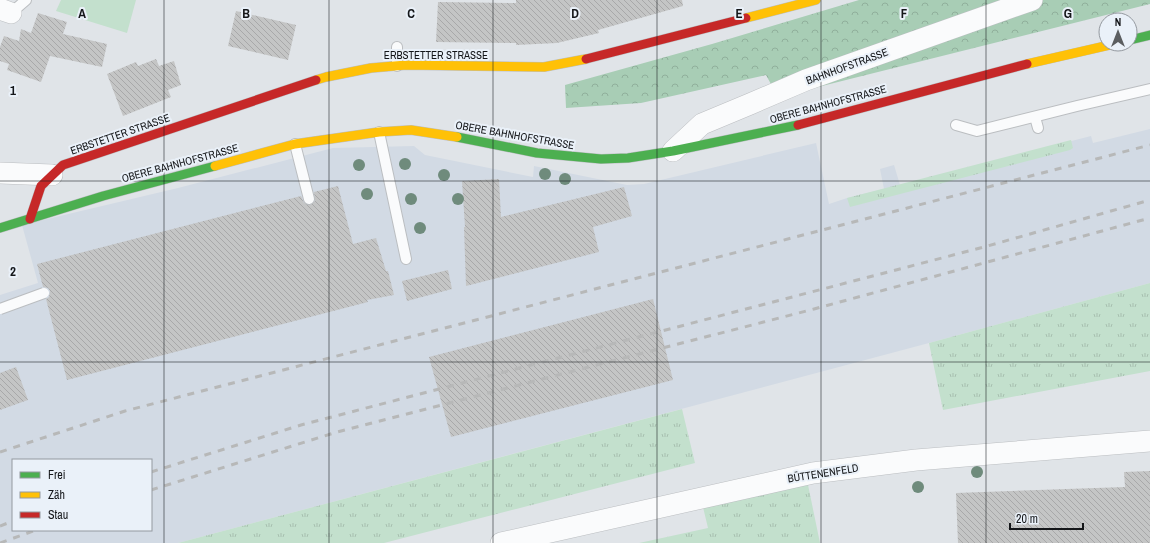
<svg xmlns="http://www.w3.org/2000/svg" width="1150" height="543" font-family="'Archivo Narrow',sans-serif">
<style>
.built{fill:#d2dae4;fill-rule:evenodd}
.grass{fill:url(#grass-tufts)}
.forest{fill:url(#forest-crowns)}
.pitch{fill:#c3e0cd}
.building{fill:url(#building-back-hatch)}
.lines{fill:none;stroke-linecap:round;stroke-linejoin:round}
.lane-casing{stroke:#bbbec1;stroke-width:12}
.street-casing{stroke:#bbbec1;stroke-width:22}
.fast-casing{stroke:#bbbec1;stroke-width:10}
.slow-casing{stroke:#bbbec1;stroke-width:10}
.jam-casing{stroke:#bbbec1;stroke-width:10}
.lane{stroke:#fafbfc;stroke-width:10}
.street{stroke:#fafbfc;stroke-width:21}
.fast{stroke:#4caf50;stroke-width:9}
.slow{stroke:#ffc107;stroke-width:9}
.jam{stroke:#c62828;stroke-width:9}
.rail{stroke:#b7b8b8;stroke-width:3;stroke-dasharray:7 7;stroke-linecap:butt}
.lane-bridge-casing{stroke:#bbbec1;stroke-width:12;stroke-linecap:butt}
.lane-bridge{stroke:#fafbfc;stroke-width:10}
.tree{fill:#6f8b7c}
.grid{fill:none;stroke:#141619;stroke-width:1;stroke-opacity:0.55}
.labels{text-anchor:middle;stroke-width:4;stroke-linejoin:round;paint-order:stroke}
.street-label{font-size:11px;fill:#141619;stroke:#eaf1f9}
.grid-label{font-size:13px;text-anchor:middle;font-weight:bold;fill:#141619;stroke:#eaf1f9;stroke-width:4;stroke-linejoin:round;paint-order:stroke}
</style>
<defs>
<pattern id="grass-tufts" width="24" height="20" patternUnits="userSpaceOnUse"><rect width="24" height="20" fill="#c3e0cd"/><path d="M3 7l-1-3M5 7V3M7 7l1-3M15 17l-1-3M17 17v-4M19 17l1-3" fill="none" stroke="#a7bfaf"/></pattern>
<pattern id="forest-crowns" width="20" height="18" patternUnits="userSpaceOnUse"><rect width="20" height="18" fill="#a8cdb5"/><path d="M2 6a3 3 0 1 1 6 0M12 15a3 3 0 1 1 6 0" fill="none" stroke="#90af9b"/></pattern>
<pattern id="building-back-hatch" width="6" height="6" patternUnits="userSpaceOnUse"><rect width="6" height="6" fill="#c4c5c5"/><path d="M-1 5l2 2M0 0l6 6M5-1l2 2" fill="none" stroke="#a8a8a9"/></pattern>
</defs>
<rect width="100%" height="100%" fill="#e0e4e8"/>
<!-- built -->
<path class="built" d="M1150 129V283L929 343 178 543H0V295L38 283 22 225 178 188 333 148 414 146 425 155 533 177 534 166 627 185 644 184 816 143 829 204 847 198 884 189 880 169 894 165 900 185 1091 136 1093 143ZM13 460H151V530H13Z"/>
<!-- grass -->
<g class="grass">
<polygon points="1071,140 1073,148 1070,150 850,207 847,198"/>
<polygon points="1150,283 1150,371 943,410 929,343"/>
<polygon points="682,409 695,463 384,543 178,543"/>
<polygon points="807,480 820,543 639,543 708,528 702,503"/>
</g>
<!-- forest -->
<polygon class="forest" points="859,0 1150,0 1150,4 794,93 772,86 766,75 641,103 566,108 565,85 712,44"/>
<!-- pitch -->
<polygon class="pitch" points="61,0 136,0 127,33 56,11"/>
<!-- building -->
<g class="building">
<polygon points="516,0 682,0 683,6 598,30 599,33 557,43 516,45 516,43 436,42 438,2 516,3"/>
<polygon points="236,11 296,25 288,60 228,46"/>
<polygon points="38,13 67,22 63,34 107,44 102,67 50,56 41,82 7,70 9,64 0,61 0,47 4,36 19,41 21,29 31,33"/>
<polygon points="156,59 159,66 174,61 181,85 168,90 171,97 123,116 107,74 136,62 138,66"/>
<polygon points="499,179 501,217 624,187 632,216 593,227 599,252 466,286 464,227 465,227 462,181"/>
<polygon points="338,186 353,244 376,238 386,271 388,271 394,295 367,300 368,302 67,380 46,299 49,297 50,291 48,288 43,287 37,264 301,196 304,203 310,205 315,201 314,192"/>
<polygon points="448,270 452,289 407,301 402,281"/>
<polygon points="653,299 673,380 451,437 429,357"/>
<polygon points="16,367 28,400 0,410 0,373"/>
<polygon points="1150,471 1150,543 958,543 956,493 1125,487 1124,472"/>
</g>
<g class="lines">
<!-- lane casing -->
<g class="lane-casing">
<g id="lane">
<polyline points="11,13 26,0"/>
<polyline points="397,47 397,66"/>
<polyline points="1035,117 1038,128"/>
<polyline points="956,125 977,131 1077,106 1150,89"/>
<polyline points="379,132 406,259"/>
<polyline points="295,144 309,199"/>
</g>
</g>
<!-- street casing -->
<g class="street-casing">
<g id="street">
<polyline points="0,9 11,13"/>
<polyline points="673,151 702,124 750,104 806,80 1032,0"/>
<polyline points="0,173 52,175"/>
<polyline points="501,543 813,473 916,460 1150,441"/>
</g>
</g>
<!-- fast casing -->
<g class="fast-casing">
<g id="fast">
<polyline points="1130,40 1150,35"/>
<polyline points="457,137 537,153 601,159 628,158 673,151 798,125"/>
<polyline points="0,228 103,196 215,166"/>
</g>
</g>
<!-- slow casing -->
<g class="slow-casing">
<g id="slow">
<polyline points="746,18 816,0"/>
<polyline points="1027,64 1114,44"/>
<polyline points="316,80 326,77 371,68 406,65 544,67 586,59"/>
<polyline points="215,166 295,144 379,132 411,130 457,137"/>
</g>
</g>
<!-- jam casing -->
<g class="jam-casing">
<g id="jam">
<polyline points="586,59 746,18"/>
<polyline points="798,125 1027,64"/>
<polyline points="30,219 41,186 63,165 316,80"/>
</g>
</g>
<!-- lane -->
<use href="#lane" class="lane"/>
<!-- street -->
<use href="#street" class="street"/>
<!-- fast -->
<use href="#fast" class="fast"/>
<!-- slow -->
<use href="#slow" class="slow"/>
<!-- jam -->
<use href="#jam" class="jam"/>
<!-- rail -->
<g class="rail">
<polyline points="0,452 125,411 1150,145"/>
<polyline points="151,472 301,425 984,247 1150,200"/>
<polyline points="151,490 337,432 814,309 1150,218"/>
<polyline points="0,526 13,521"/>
<polyline points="0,543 36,530"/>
</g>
<!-- lane-bridge casing -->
<g class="lane-bridge-casing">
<polyline id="lane-bridge" points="0,309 44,293"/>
</g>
<!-- lane-bridge -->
<use href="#lane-bridge" class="lane-bridge"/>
</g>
<!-- trees -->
<g class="tree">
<circle cx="405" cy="164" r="6"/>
<circle cx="359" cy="165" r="6"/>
<circle cx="545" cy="174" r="6"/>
<circle cx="444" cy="175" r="6"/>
<circle cx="565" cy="179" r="6"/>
<circle cx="367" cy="194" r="6"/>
<circle cx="411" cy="199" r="6"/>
<circle cx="458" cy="199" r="6"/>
<circle cx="420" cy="228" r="6"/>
<circle cx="977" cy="472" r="6"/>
<circle cx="918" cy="487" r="6"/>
</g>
<!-- grid -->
<path class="grid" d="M164 0V543M329 0V543M493 0V543M657 0V543M821 0V543M986 0V543M0 181H1150M0 362H1150"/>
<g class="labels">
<!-- street labels -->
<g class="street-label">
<text x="436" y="59">ERBSTETTER STRASSE</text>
<text transform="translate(847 66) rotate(-20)" y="4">BAHNHOFSTRASSE</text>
<text transform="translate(828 104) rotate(-15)" y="4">OBERE BAHNHOFSTRASSE</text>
<text transform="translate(120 134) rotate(-19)" y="4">ERBSTETTER STRASSE</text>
<text transform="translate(515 135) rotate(10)" y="4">OBERE BAHNHOFSTRASSE</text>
<text transform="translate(180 163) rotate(-15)" y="4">OBERE BAHNHOFSTRASSE</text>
<text transform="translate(823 473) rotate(-9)" y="4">BÜTTENENFELD</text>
</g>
</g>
<g class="grid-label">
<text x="82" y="18">A</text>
<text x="246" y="18">B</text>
<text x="411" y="18">C</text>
<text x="575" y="18">D</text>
<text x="739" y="18">E</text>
<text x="904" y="18">F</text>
<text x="1068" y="18">G</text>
<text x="13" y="95">1</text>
<text x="13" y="276">2</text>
</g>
<!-- legend -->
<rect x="12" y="459" width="140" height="72" fill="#eaf1f9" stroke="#94999f"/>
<rect x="20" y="472" width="20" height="6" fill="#4caf50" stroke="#94999f"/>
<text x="48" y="479" font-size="12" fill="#141619">Frei</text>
<rect x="20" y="492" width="20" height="6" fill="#ffc107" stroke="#94999f"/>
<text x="48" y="499" font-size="12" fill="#141619">Zäh</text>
<rect x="20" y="512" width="20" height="6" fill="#c62828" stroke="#94999f"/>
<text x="48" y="519" font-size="12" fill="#141619">Stau</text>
<!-- north arrow -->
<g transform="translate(1118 32)"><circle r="19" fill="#eaf1f9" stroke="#94999f"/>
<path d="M0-3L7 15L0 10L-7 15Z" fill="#5b5e61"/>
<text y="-6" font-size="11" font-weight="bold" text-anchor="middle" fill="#141619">N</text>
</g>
<!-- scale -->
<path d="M1010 523v6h73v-6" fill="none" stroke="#141619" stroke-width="2"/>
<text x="1016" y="523" font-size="12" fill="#141619" stroke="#eaf1f9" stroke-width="3" paint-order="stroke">20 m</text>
</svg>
